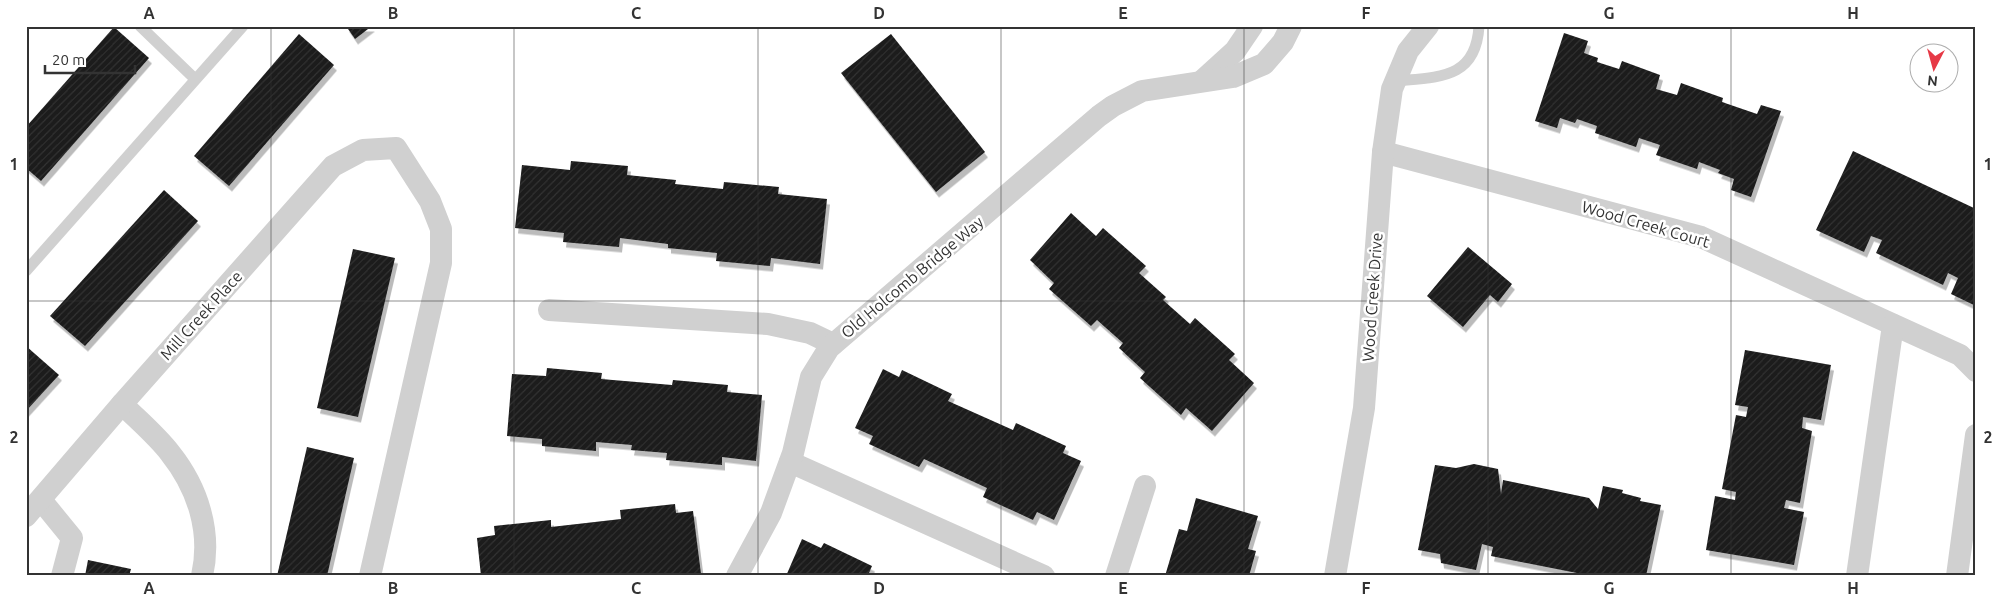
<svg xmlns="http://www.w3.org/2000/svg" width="2002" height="602" font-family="Ubuntu,sans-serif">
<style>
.building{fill:url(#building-hatch);filter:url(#shadow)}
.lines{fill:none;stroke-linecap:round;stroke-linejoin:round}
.lane{stroke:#d0d0d0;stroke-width:11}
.street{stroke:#d0d0d0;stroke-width:22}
.grid{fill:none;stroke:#333;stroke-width:1;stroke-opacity:0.55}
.labels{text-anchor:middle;stroke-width:5;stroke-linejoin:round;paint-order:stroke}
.street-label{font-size:16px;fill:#333;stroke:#fff}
.neatline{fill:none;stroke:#333;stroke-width:2}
.grid-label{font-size:16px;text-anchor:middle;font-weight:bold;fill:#333}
</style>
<defs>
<pattern id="building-hatch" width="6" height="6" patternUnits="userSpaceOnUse" patternTransform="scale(1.25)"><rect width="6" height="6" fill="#1a1a1a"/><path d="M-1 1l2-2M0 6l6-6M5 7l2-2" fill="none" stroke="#333"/></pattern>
<filter id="shadow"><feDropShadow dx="3" dy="5.5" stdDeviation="0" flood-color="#0004"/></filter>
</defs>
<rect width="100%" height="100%" fill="#fff"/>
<!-- building -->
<g class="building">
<polygon points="346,26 372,26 355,39"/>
<polygon points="114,27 149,58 41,181 26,168 26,127"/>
<polygon points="1564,33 1588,41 1584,53 1598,58 1597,62 1619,69 1622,61 1660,75 1656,89 1677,95 1681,83 1723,98 1722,102 1757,114 1761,105 1781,111 1751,197 1731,190 1734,179 1718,173 1720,170 1699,162 1697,169 1656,155 1660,145 1639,138 1636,147 1595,133 1597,126 1577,119 1575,123 1560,118 1557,128 1535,121"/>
<polygon points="299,34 334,65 229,186 194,156"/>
<polygon points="891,34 985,152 936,192 841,73"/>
<polygon points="1853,151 1976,209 1976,306 1951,294 1958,278 1948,273 1943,285 1876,253 1882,240 1871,236 1864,252 1816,230"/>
<polygon points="571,161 628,166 627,175 676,180 675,184 723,189 724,182 779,187 778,194 827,199 820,264 771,258 770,266 716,261 717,253 668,248 668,244 620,238 619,247 563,242 564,233 515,228 522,165 570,170"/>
<polygon points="164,190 198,221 85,346 50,316"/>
<polygon points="1071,213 1096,236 1103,228 1146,266 1139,273 1166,297 1163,300 1190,324 1195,318 1235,354 1229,360 1254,383 1212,431 1186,408 1181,415 1140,378 1145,372 1119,348 1123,343 1097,320 1091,326 1049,289 1054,283 1030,260"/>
<polygon points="1468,247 1512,284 1498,302 1490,295 1463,327 1427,296"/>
<polygon points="353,249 395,258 358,417 317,408"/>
<polygon points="26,346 59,375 26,411"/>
<polygon points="1745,350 1831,365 1821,420 1803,417 1802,428 1812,431 1800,503 1786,500 1784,508 1804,512 1794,565 1706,550 1715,496 1735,500 1736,492 1722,489 1736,415 1746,417 1748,407 1735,405"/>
<polygon points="547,368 602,373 601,379 672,385 673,380 728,385 727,392 762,395 756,461 722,457 722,465 666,460 667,453 631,450 632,445 596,442 596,451 542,446 542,439 507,436 512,374 546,376"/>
<polygon points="883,369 899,377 902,370 952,394 948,401 1013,430 1016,423 1066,446 1063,453 1081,461 1054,520 1037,512 1033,520 983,497 987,488 924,459 919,467 869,444 873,436 855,428"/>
<polygon points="307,447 354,458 327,576 277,576"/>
<polygon points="1474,464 1498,469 1501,494 1503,480 1589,498 1598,509 1603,486 1623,490 1622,493 1641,498 1640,501 1661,505 1646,576 1577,576 1577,573 1491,556 1493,547 1482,544 1476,570 1441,563 1440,554 1418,550 1435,465 1456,468"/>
<polygon points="1196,498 1258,516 1248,549 1256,551 1249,576 1165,576 1179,529 1187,531"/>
<polygon points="675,504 676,513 693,511 701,574 682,576 481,576 477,538 495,535 494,526 551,520 551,527 621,519 620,510"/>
<polygon points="802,539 821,548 824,543 872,566 869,573 876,576 786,576"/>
<polygon points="88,560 131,569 129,576 85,576"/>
</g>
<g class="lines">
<!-- lane -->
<g class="lane">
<polyline points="140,26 195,79"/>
<path d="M1396 81C1439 77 1476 79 1479 26"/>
<polyline points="26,271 243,26"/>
</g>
<!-- street -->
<g class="street">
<polyline points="1202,81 1235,51 1252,26"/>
<polyline points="1383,152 1701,237 1960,355 1976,371"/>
<polyline points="549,310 768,324 810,333 833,344"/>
<path d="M122 404C138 420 157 436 170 453 198 488 212 532 202 576"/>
<polyline points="790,462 1044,576"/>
<polyline points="41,500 72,538 62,576"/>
<polyline points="26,516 122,404 333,166 363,150 396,148 430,201 441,229 441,263 370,576"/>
<polyline points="737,576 771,513 793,453 811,377 829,348 1099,116 1113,106 1142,91 1233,77 1264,64 1283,42 1291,26"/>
<polyline points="1116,576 1145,486"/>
<polyline points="1335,576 1364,408 1383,152 1392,89 1408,51 1428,26"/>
<polyline points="1857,576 1893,325"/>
<polyline points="1957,576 1976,435"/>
</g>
</g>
<!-- grid -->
<path class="grid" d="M271 26V576M514 26V576M758 26V576M1001 26V576M1244 26V576M1488 26V576M1731 26V576M26 301H1976"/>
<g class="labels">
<!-- street labels -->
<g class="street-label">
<text transform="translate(1646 224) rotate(16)" y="6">Wood Creek Court</text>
<text transform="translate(912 277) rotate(-40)" y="6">Old Holcomb Bridge Way</text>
<text transform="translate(1372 297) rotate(-86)" y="6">Wood Creek Drive</text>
<text transform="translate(201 315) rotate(-48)" y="6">Mill Creek Place</text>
</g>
</g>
<!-- border -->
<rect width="2002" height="602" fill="none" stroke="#ffffff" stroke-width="55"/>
<!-- north arrow -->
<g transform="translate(1934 68) rotate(186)"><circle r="24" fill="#ffffff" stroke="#adadad"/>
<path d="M0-4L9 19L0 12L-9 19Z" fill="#e63946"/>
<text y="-8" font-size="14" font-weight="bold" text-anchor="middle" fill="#333333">N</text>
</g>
<!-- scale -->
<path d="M45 65v8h90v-8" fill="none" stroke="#333333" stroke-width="2.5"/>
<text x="52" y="65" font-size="15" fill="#333333" stroke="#ffffff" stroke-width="4" paint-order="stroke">20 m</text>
<rect x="28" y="28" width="1946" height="546" class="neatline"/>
<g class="grid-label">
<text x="149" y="19">A</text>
<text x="393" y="19">B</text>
<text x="636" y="19">C</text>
<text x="879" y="19">D</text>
<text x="1123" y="19">E</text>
<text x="1366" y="19">F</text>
<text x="1609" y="19">G</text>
<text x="1853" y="19">H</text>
<text x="14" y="170">1</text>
<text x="1988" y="170">1</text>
<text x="14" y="443">2</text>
<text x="1988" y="443">2</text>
<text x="149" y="594">A</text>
<text x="393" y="594">B</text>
<text x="636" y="594">C</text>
<text x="879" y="594">D</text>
<text x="1123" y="594">E</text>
<text x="1366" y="594">F</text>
<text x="1609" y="594">G</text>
<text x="1853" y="594">H</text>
</g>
</svg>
